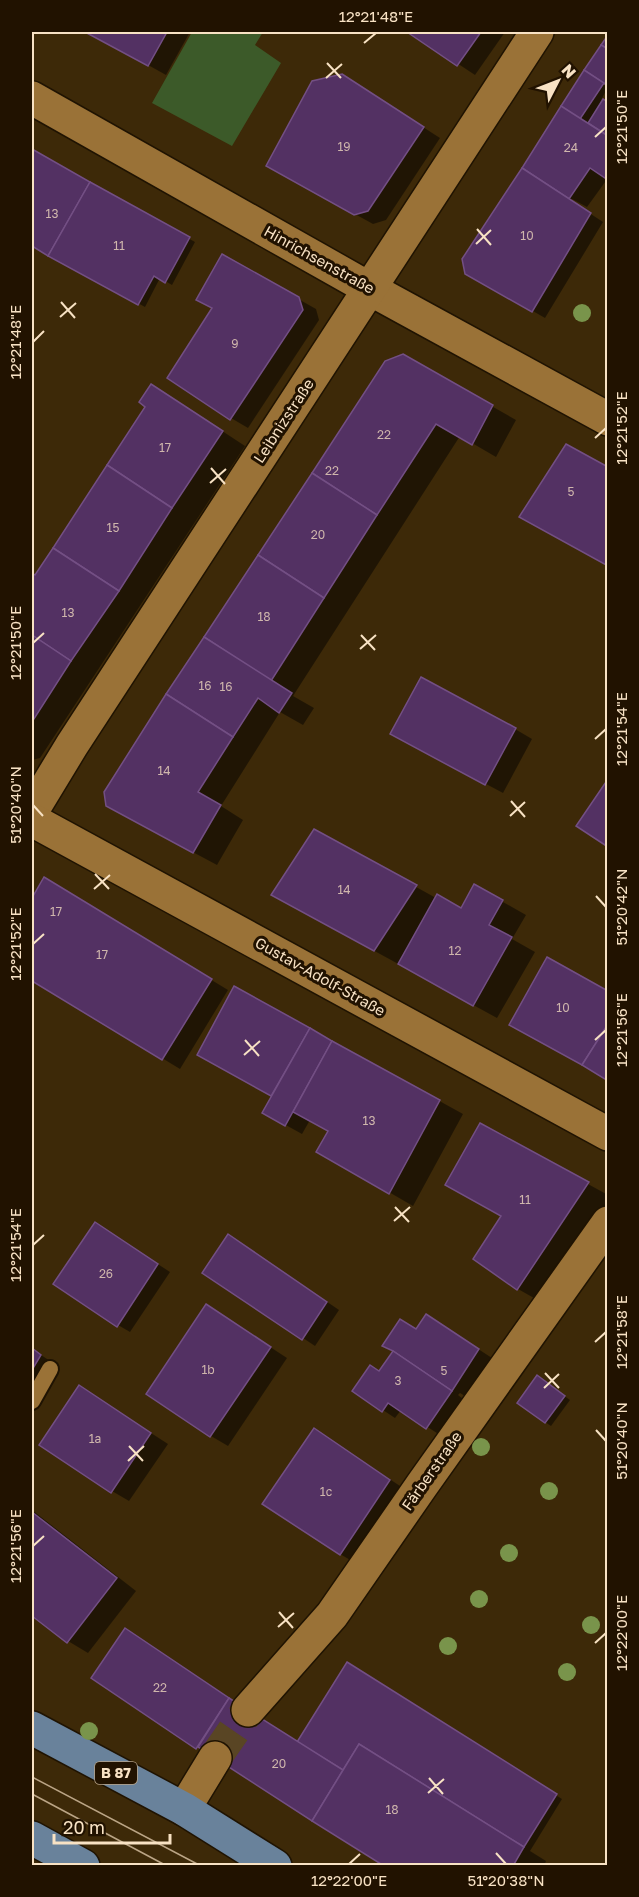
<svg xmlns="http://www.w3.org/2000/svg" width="639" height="1897" font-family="'Golos Text',sans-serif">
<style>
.green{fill:#3c5a29}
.shadow{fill:#0007}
.building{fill:#533163;stroke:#734f84;stroke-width:1.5}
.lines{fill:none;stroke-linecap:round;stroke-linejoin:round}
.minor-tunnel{stroke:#594524;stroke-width:33;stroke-dasharray:33 16;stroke-linecap:butt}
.service-casing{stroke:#1f1302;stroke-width:20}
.minor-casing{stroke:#1f1302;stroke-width:36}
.primary-casing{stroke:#1f1302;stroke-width:36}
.service{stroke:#9a7237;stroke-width:16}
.minor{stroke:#9a7237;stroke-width:33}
.primary{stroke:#69829b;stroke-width:33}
.tram{stroke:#bba586;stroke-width:1.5}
.tree{fill:#79944b}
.ticks{fill:none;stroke:#f8e2c4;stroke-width:2}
.labels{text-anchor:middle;stroke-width:6;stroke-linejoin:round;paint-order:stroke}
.number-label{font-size:12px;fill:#cfb6ac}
.shield{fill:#211200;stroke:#b8a489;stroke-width:1.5}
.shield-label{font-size:14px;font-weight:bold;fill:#f8e2c4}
.street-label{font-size:15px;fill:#f8e2c4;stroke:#211200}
.neatline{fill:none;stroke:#f8e2c4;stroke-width:2}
.ticks-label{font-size:15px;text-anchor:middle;fill:#f8e2c4}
</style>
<rect width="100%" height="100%" fill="#3d2908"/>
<!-- green -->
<polygon class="green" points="192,32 263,32 255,45 281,63 232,146 152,103"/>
<!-- shadow -->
<g class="shadow">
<polygon points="89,32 190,32 166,75"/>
<polygon points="410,32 505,32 475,75"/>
<polygon points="596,81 608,87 601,100 608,103 608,178 587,207 572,199 571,201 603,222 545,318 467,273"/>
<polygon points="359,86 440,138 386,220 373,224 268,166"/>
<polygon points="32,152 195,242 172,285 160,278 145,307 32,245"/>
<polygon points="222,256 316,309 319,320 248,428 231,418 214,308"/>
<polygon points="403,356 516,420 496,457 460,436 293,696 314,708 303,725 280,712 221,806 243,820 217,865 131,819"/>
<polygon points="175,400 245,446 40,758 32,760 32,574 36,577"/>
<polygon points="515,729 532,739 503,793 409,743"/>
<polygon points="315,831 436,898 462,910 475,886 526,915 512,939 535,952 497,1018 296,908"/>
<polygon points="45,879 228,990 180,1069 32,979 32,901"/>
<polygon points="235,988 463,1114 413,1206 318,1151 329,1131 310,1120 302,1134 264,1113 273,1096 199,1054"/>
<polygon points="480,1125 608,1195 608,1203 541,1302 518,1289 503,1216"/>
<polygon points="107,1231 170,1272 130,1332 118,1325"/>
<polygon points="241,1243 339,1310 315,1346 204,1272"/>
<polygon points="207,1306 287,1358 228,1446 211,1436"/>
<polygon points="443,1326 495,1360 470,1399 460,1393 458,1395 463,1399 440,1435 401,1410 395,1418 354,1391 380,1373 417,1331"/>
<polygon points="32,1349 53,1363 32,1396"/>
<polygon points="543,1381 570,1400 551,1426 545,1422"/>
<polygon points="80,1387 168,1444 129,1501 112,1491"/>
<polygon points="331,1440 406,1490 357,1564 340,1554"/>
<polygon points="32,1510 136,1591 88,1653 68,1641 32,1614"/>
<polygon points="125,1630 299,1743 347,1665 562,1799 530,1851 546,1861 544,1866 387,1866 197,1747"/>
</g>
<!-- building -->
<g class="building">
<polygon points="85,32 167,32 148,66"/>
<polygon points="407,32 481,32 457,66"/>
<polygon points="608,35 608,49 601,45"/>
<polygon points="601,45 608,49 608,86 584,70"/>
<polygon points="584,70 604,83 580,119 561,106"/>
<polygon points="342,74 424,127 368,211 354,215 266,166 312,81"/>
<polygon points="603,99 608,102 608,136 588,123"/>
<polygon points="561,106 608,136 608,180 590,168 569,199 522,168"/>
<polygon points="32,149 90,182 48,256 32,246"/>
<polygon points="522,168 591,213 532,312 465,274 462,259"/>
<polygon points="90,182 190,237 165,283 154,276 138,305 48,256"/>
<polygon points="222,254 299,297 303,310 230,420 167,378 212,308 196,300"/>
<polygon points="403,354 493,405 472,445 436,424 377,515 312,473 385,361"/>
<polygon points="151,384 223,431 172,508 107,465 145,407 139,402"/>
<polygon points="566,444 608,467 608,566 519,517"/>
<polygon points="107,465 172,508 119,591 53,548"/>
<polygon points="312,473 377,515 324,598 258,555"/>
<polygon points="53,548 119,591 71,661 32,635 32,573 35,575"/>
<polygon points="258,555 324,598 271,681 204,637"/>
<polygon points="32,635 71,661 32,722"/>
<polygon points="204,637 292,693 279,713 258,698 233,737 166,694"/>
<polygon points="421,677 516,728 485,785 390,734"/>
<polygon points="166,694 233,737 198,792 221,805 193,853 106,806 104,792"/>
<polygon points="608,779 608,847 576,826"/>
<polygon points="314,829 417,885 374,951 271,895"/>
<polygon points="44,877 212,979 162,1060 32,981 32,898"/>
<polygon points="474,884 503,900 489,925 512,937 473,1006 398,964 437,894 461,908"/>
<polygon points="547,957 608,991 608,1024 582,1065 509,1025"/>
<polygon points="234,986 310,1028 271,1096 197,1055"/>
<polygon points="608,1024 608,1081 582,1065"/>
<polygon points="310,1028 332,1041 285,1126 262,1113"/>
<polygon points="332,1041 440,1100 389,1194 316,1152 328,1131 293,1112"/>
<polygon points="480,1123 589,1182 517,1290 473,1259 501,1216 445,1185"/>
<polygon points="95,1222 158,1264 117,1327 53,1284"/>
<polygon points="228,1234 327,1302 302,1340 202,1273"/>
<polygon points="206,1304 271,1347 210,1437 146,1394"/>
<polygon points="426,1314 479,1349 452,1391 393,1351 382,1346 400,1319 416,1329"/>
<polygon points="32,1348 41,1355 32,1370"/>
<polygon points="393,1351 452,1391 426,1429 388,1403 382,1412 352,1391 370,1365 379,1371"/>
<polygon points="537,1375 565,1396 545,1423 517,1403"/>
<polygon points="79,1385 151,1433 111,1493 39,1445"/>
<polygon points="314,1428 390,1480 340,1555 262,1504"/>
<polygon points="32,1512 117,1578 67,1643 32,1616"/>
<polygon points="125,1628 229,1698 196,1749 91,1678"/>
<polygon points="347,1662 557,1794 524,1847 359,1744 343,1770 297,1742"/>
<polygon points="229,1698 343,1770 312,1821 198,1747"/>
<polygon points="359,1744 524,1847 513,1866 384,1866 312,1821"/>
</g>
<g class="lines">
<!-- minor-tunnel -->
<polyline class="minor-tunnel" points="215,1758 248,1710"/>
<!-- service casing -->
<g class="service-casing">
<polyline id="service" points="32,1401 50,1369"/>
</g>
<!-- minor casing -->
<g class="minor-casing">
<g id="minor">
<polyline points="32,98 370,289 608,419"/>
<polyline points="32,811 72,745 537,32"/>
<polyline points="32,820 608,1134"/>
<polyline points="248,1710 332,1615 422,1485 608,1223"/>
<polyline points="184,1809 215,1758"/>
</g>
</g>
<!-- primary casing -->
<g class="primary-casing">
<g id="primary">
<polyline points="32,1728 184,1809 275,1866"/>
<polyline points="32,1838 83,1866"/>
</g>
</g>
<!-- service -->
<use href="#service" class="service"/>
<!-- minor -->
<use href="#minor" class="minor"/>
<!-- primary -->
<use href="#primary" class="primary"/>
<!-- tram -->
<g class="tram">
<polyline points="32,1777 201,1866"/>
<polyline points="32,1794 167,1866"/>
</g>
</g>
<!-- trees -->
<g class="tree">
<circle cx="582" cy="313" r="9"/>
<circle cx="481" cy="1447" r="9"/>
<circle cx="549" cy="1491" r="9"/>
<circle cx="509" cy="1553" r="9"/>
<circle cx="479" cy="1599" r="9"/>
<circle cx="591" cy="1625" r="9"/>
<circle cx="448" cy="1646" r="9"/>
<circle cx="567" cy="1672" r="9"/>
<circle cx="89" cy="1731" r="9"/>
</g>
<!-- ticks -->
<path class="ticks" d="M364 43 376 33M327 63 341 78M326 78 342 64M595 137 606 127M477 229 491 245M476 244 491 230M61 302 75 318M60 317 76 303M33 342 44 331M595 438 606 428M211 468 225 484M210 483 226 469M361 635 375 650M33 643 44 633M360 649 376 635M595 739 606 729M511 801 525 817M33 805 43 816M510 816 525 802M95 874 109 889M94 889 110 875M596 896 606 907M33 944 44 934M245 1040 259 1056M595 1040 606 1030M244 1055 260 1041M395 1207 409 1222M394 1221 410 1207M33 1245 44 1235M595 1342 606 1332M545 1373 559 1388M544 1388 559 1374M596 1430 606 1441M129 1446 143 1461M128 1461 144 1446M33 1546 44 1536M279 1612 293 1628M278 1627 294 1613M595 1643 606 1633M429 1778 443 1794M428 1793 444 1779M496 1853 506 1864M349 1864 360 1854"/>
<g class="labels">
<!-- number labels -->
<g class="number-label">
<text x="344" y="151">19</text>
<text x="571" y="152">24</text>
<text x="52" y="218">13</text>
<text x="527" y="240">10</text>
<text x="119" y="250">11</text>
<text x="235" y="348">9</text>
<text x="384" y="439">22</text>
<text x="165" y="452">17</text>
<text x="332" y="475">22</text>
<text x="571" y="496">5</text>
<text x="113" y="532">15</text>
<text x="318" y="539">20</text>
<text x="68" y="617">13</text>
<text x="264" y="621">18</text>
<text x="205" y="690">16</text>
<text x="226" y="691">16</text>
<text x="164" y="775">14</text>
<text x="344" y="894">14</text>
<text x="56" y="916">17</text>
<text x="455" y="955">12</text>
<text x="102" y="959">17</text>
<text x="563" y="1012">10</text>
<text x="369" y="1125">13</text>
<text x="525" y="1204">11</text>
<text x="106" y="1278">26</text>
<text x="208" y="1374">1b</text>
<text x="444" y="1375">5</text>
<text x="398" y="1385">3</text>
<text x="95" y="1443">1a</text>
<text x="326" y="1496">1c</text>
<text x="160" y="1692">22</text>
<text x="279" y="1768">20</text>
<text x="392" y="1814">18</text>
</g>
<!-- shield labels -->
<rect class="shield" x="95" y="1762" width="42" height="22" rx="4.5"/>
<g class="shield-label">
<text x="116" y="1778">B 87</text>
</g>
<!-- street labels -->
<g class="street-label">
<text transform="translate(319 260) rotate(29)" y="5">Hinrichsenstraße</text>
<text transform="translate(284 421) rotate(-57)" y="5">Leibnizstraße</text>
<text transform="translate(320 977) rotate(29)" y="5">Gustav-Adolf-Straße</text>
<text transform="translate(432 1471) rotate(-55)" y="5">Färberstraße</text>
</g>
</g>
<!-- border -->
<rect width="639" height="1897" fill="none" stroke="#211200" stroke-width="66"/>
<!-- north arrow -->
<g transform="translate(558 81) rotate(48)" stroke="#211200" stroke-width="4.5" paint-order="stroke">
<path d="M0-4.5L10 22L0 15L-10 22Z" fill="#f8e2c4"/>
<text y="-9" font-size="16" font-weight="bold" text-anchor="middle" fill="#f8e2c4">N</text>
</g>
<!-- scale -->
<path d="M54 1834v9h116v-9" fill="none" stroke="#f8e2c4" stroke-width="3"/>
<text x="63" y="1834" font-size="18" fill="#f8e2c4" stroke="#211200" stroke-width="4.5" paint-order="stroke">20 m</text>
<rect x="33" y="33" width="573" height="1831" class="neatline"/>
<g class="ticks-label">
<text x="376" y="22">12°21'48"E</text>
<text transform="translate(622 127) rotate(-90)" y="5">12°21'50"E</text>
<text transform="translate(16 342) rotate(-90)" y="5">12°21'48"E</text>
<text transform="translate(622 428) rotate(-90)" y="5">12°21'52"E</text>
<text transform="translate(16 643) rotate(-90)" y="5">12°21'50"E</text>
<text transform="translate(622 729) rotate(-90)" y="5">12°21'54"E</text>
<text transform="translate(16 805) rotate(-90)" y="5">51°20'40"N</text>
<text transform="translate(622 907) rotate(-90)" y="5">51°20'42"N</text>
<text transform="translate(16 944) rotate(-90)" y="5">12°21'52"E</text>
<text transform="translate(622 1030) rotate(-90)" y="5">12°21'56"E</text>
<text transform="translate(16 1245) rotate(-90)" y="5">12°21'54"E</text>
<text transform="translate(622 1332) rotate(-90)" y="5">12°21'58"E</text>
<text transform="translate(622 1441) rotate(-90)" y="5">51°20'40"N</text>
<text transform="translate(16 1546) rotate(-90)" y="5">12°21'56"E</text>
<text transform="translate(622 1633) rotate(-90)" y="5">12°22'00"E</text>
<text x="349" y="1886">12°22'00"E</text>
<text x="506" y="1886">51°20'38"N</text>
</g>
</svg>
